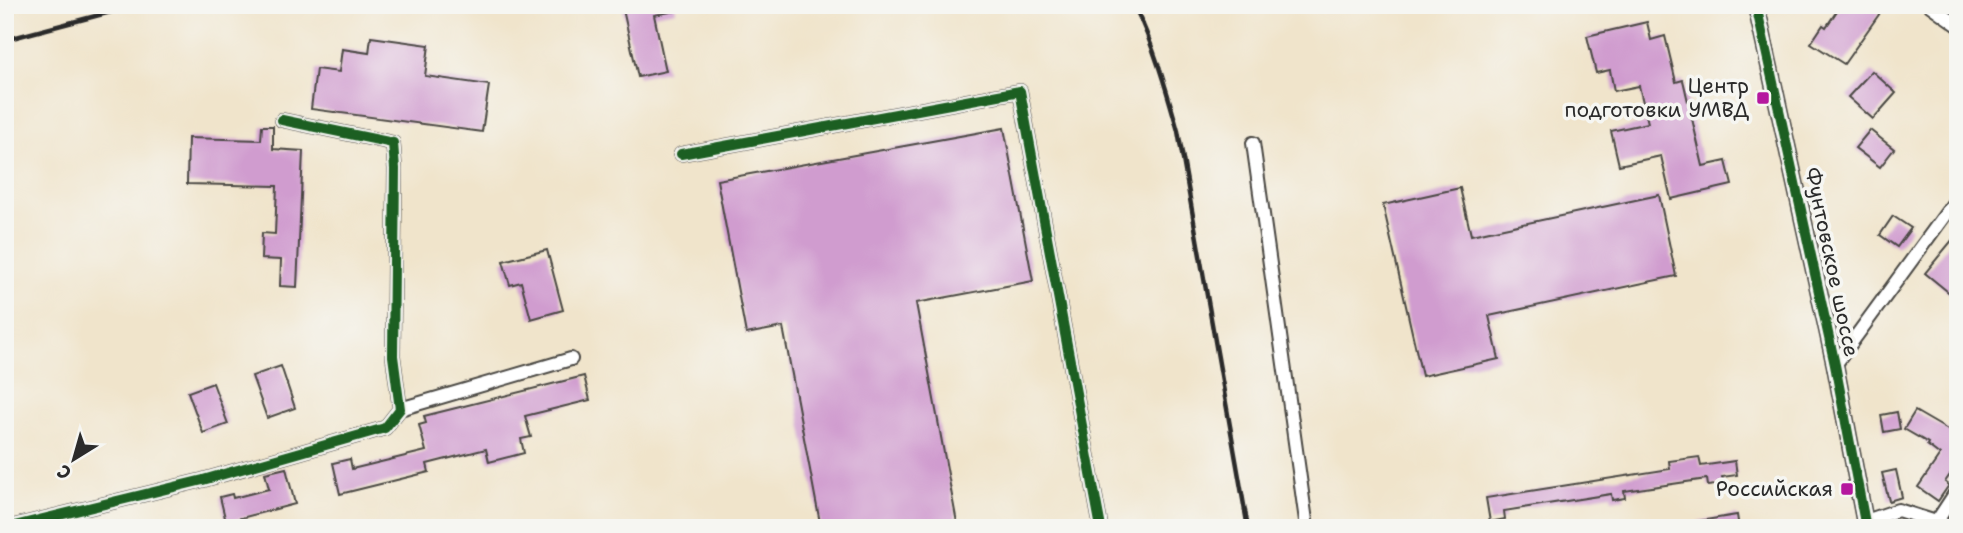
<svg xmlns="http://www.w3.org/2000/svg" width="1963" height="533" font-family="'Shantell Sans',sans-serif">
<style>
.building{fill:#d09ccf}
.lines{fill:none;stroke-linecap:round;stroke-linejoin:round}
.minor-casing{stroke:#494743;stroke-width:16}
.tertiary-casing{stroke:#494743;stroke-width:19}
.minor{stroke:#fff;stroke-width:12}
.tertiary{stroke:#fff;stroke-width:16}
.rail{stroke:#2b2b2b;stroke-width:4.5}
.cycleway-casing{stroke:#f6f6f2;stroke-width:15}
.cycleway{stroke:#1b5e20;stroke-width:10}
.poi-dot{fill:#b5179e;stroke:#f6f6f2;stroke-width:2.5}
.labels{text-anchor:middle;stroke-width:7;stroke-linejoin:round;paint-order:stroke}
.poi-label{font-size:21px;fill:#2b2b2b;stroke:#f6f6f2;text-anchor:end}
.street-label{font-size:21px;fill:#2b2b2b;stroke:#f6f6f2}
</style>
<rect width="100%" height="100%" fill="#f6f6f2"/>
<filter id="ink" filterUnits="userSpaceOnUse"><feTurbulence type="fractalNoise" baseFrequency=".0143" numOctaves="2"/><feDisplacementMap in="SourceGraphic" scale="14" xChannelSelector="R" yChannelSelector="G"/><feConvolveMatrix kernelMatrix="1 2 1 2 8 2 1 2 1" color-interpolation-filters="sRGB"/></filter>
<filter id="wash" filterUnits="userSpaceOnUse"><feTurbulence type="fractalNoise" baseFrequency=".00686" numOctaves="4" result="noise"/><feDisplacementMap in="SourceGraphic" scale="28" xChannelSelector="R" yChannelSelector="G"/><feGaussianBlur stdDeviation="1.57" result="paint"/><feColorMatrix in="noise" values="0 0 0 0 0 0 0 0 0 0 0 0 0 0 0 0 0 1.4 0 .05"/><feComposite in="paint" operator="in"/></filter>
<g filter="url(#wash)">
<rect width="100%" height="100%" fill="#f0e4cb"/>
<g id="blocks">
<!-- building -->
<g class="building">
<polygon points="622,5 675,5 676,11 654,15 666,71 638,77"/>
<polygon points="1841,5 1869,5 1880,13 1844,64 1811,43 1823,25 1826,27"/>
<polygon points="1647,22 1651,40 1665,36 1676,82 1683,80 1703,166 1726,161 1732,185 1671,199 1661,156 1619,165 1611,131 1648,123 1639,86 1614,91 1610,70 1596,73 1587,36"/>
<polygon points="371,37 429,45 425,76 489,85 482,132 311,109 316,69 339,72 342,49 369,53"/>
<polygon points="1872,71 1896,93 1873,119 1848,97"/>
<polygon points="262,126 273,126 273,149 303,151 297,287 280,286 281,260 261,259 262,233 275,234 277,186 187,184 188,138 261,140"/>
<polygon points="1004,128 1033,281 916,303 958,528 821,528 783,327 746,334 717,180"/>
<polygon points="1870,130 1894,149 1880,167 1855,148"/>
<polygon points="1460,188 1471,235 1659,195 1676,276 1489,316 1499,359 1422,376 1383,205"/>
<polygon points="1893,216 1911,228 1897,247 1880,235"/>
<polygon points="1958,233 1958,300 1925,273"/>
<polygon points="547,250 563,310 531,319 521,282 510,285 503,261"/>
<polygon points="281,366 295,408 267,418 252,376"/>
<polygon points="584,376 590,400 525,416 531,437 521,439 524,453 489,462 486,449 427,464 429,472 340,494 333,463 350,459 352,469 426,451 419,425 426,423 424,416"/>
<polygon points="213,383 228,424 203,433 188,392"/>
<polygon points="1915,411 1958,436 1958,463 1945,482 1949,485 1938,501 1918,487 1940,455 1927,445 1928,443 1904,429"/>
<polygon points="1897,412 1900,429 1884,432 1881,415"/>
<polygon points="1699,457 1701,466 1735,461 1737,475 1722,477 1724,484 1708,486 1707,479 1624,491 1625,498 1612,500 1611,494 1504,511 1505,519 1490,522 1486,498 1670,469 1669,461"/>
<polygon points="286,468 295,504 226,522 220,497 232,494 233,498 269,489 265,473"/>
<polygon points="1896,470 1902,497 1889,501 1882,473"/>
<polygon points="1737,515 1739,528 1700,528 1699,521"/>
</g>
</g>
</g>
<g filter="url(#ink)">
<use href="#blocks" fill-opacity="0" stroke="#494743" stroke-width="2"/>
<g class="lines">
<!-- minor casing -->
<g class="minor-casing">
<g id="minor">
<polyline points="1930,5 1958,25"/>
<polyline points="1253,143 1307,528"/>
<polyline points="681,154 1020,91 1101,528"/>
<polyline points="1835,365 1958,197"/>
<polyline points="400,409 571,359"/>
<polyline points="1866,521 1898,510 1955,528"/>
<polyline points="1937,521 1958,489"/>
<polyline points="6,528 203,480 385,428 400,409 393,356 395,169 393,143 282,120"/>
</g>
</g>
<!-- tertiary casing -->
<g class="tertiary-casing">
<polyline id="tertiary" points="1756,5 1835,365 1866,528"/>
</g>
<!-- minor -->
<use href="#minor" class="minor"/>
<!-- tertiary -->
<use href="#tertiary" class="tertiary"/>
<!-- rail -->
<g class="rail">
<path d="M1134 5C1154 46 1166 88 1178 131L1248 528"/>
<polyline points="5,40 137,5"/>
</g>
<!-- cycleway casing -->
<g class="cycleway-casing">
<g id="cycleway">
<polyline points="1756,5 1835,365 1866,528"/>
<polyline points="681,154 1020,91 1101,528"/>
<polyline points="6,528 203,480 385,428 400,409 393,356 395,169 393,143 282,120"/>
</g>
</g>
<!-- cycleway -->
<use href="#cycleway" class="cycleway"/>
</g>
</g>
<!-- markers -->
<g class="poi-dot">
<rect x="1756" y="91" width="14" height="14" rx="3.5"/>
<rect x="1840" y="482" width="14" height="14" rx="3.5"/>
</g>
<g class="labels">
<!-- poi labels -->
<g class="poi-label">
<text x="1749" y="93">Центр<tspan x="1749" dy="24">подготовки УМВД</tspan></text>
<text x="1833" y="496">Российская</text>
</g>
<!-- street labels -->
<g class="street-label">
<text transform="translate(1832 262) rotate(78)" y="7">Фунтовское шоссе</text>
</g>
</g>
<!-- margin -->
<rect width="1963" height="533" fill="none" stroke="#f6f6f2" stroke-width="28"/>
<!-- north arrow -->
<g transform="translate(74 459) rotate(217)" stroke="#f6f6f2" stroke-width="5" paint-order="stroke">
<path d="M0-5L12 26L0 18L-12 26Z" fill="#2b2b2b"/>
<text y="-10" font-size="19" font-weight="bold" text-anchor="middle" fill="#2b2b2b">С</text>
</g>
</svg>
